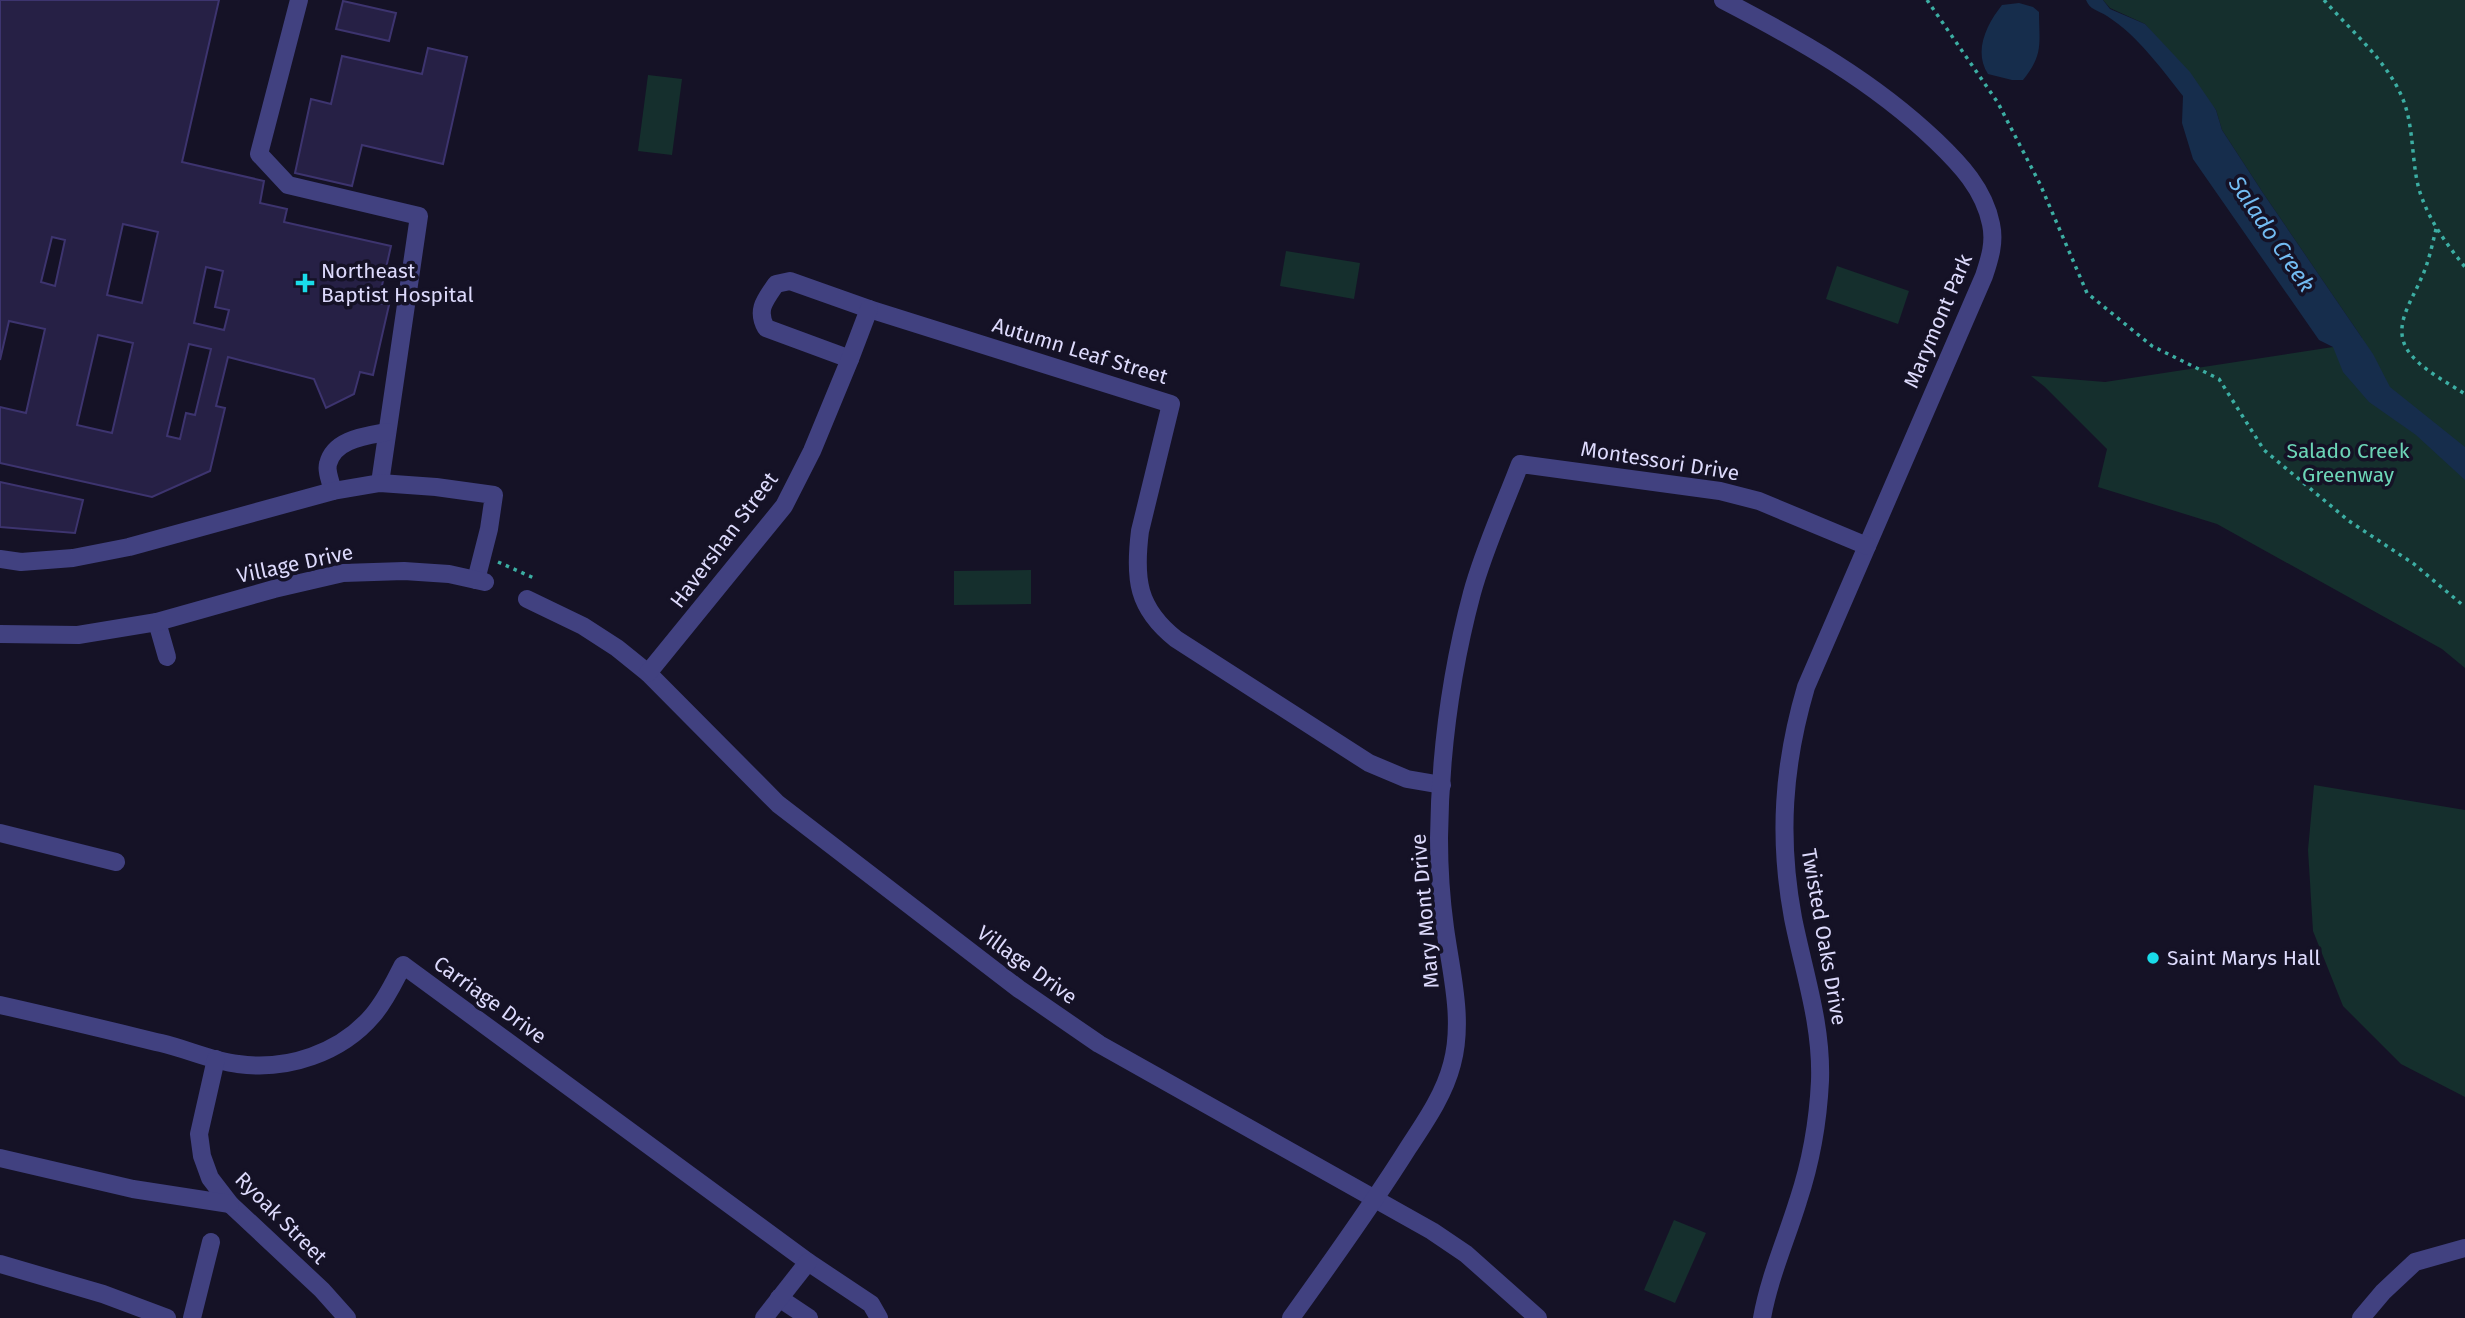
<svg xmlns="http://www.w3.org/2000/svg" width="2465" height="1318" font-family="'Fira Sans',sans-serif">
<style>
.green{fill:#152f2d}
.water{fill:#162d4c}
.building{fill:#262045;stroke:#3d346f;stroke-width:2;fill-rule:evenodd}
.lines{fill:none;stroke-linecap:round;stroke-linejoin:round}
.path{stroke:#3caea3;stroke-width:3.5;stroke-dasharray:3.5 5;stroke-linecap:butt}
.minor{stroke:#414180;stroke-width:18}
.poi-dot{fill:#19dce9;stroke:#151226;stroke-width:2.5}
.labels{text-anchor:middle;stroke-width:7;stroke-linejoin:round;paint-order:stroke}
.poi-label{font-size:21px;fill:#dddafc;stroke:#151226;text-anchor:start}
.street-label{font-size:21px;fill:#dddafc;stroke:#151226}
.park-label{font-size:21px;fill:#6cd5b7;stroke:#151226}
.water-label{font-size:23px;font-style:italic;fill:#72bbf2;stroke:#151226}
</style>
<rect width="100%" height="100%" fill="#151226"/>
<!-- green -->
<g class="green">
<polygon points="2103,0 2465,0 2465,668 2442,649 2217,524 2098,487 2107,449 2045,387 2031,376 2105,382 2333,347 2362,338 2263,193 2222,130 2216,110 2145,24 2110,8"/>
<polygon points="648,75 682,79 672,155 638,151"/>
<polygon points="1286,251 1360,263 1354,299 1280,286"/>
<polygon points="1837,266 1909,291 1898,324 1826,299"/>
<polygon points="1031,570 1031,604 954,605 954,571"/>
<polygon points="2314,785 2465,810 2465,1097 2401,1064 2343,1006 2313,931 2308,850"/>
<polygon points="1674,1220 1706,1233 1675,1303 1644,1290"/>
</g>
<!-- water -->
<g class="water">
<path d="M2086 0H2103L2110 9 2145 24 2190 72 2216 110 2222 130 2263 193 2373 354 2390 387 2465 447V480L2416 435 2369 402 2343 372 2333 347 2319 340 2193 159 2182 123 2183 96C2160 67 2138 36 2107 16 2098 10 2090 10 2086 0Z"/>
<path d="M2019 3 2033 7 2039 12C2039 43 2044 54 2023 80H2012L1988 74C1973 51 1987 24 2002 5Z"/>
</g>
<!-- building -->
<g class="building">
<path d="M0 0H219L182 162 264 181 260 203 287 209 284 222 391 246 378 303 389 305 373 375 360 372 354 394 326 408 314 379 228 357 216 406 225 408 210 471 152 497 0 463V407L26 413 45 329 9 321 0 360ZM123 224 158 232 142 303 107 295ZM52 237 65 240 55 286 41 282ZM206 267 223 271 215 307 229 310 224 330 194 323ZM98 335 133 343 112 433 77 425ZM189 344 211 349 195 415 186 413 180 439 167 436Z"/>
<polygon points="343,1 396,13 389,41 336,29"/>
<polygon points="428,48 467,57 443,164 362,145 352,186 295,173 311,99 331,104 342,56 422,74"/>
<polygon points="0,482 83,500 75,533 0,527"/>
</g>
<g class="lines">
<!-- path -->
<g class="path">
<polyline points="1927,0 1998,103 2040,184 2087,293 2152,346 2219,379 2264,450 2349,521 2414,564 2465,607"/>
<path d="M2324 0C2351 31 2389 62 2404 102 2415 132 2411 171 2422 198 2431 223 2448 246 2465 267"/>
<path d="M2436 229C2432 246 2428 265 2420 281 2409 306 2390 331 2412 356 2425 371 2448 383 2465 394"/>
<polyline points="498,562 534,578 533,580"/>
</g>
<!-- minor -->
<g class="minor">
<polyline points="299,0 259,154 288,185 419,216 380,483"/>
<path d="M1723 0C1800 40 1873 81 1936 141 1960 164 1984 189 1991 224 1995 242 1990 258 1984 276L1806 687C1783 765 1778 838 1793 918 1804 973 1822 1024 1820 1081 1818 1122 1811 1162 1798 1201 1786 1240 1769 1278 1762 1318"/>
<path d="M850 359 766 328C756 310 765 300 776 284L790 281 869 309 1171 404 1140 531C1134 579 1137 608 1176 639L1369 763 1407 779 1442 785"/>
<path d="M333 491C331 483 326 471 328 464 334 439 366 436 387 432"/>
<polyline points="0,559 21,562 73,558 129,547 333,491 380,483 436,487 494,495 489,529 476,580"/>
<polyline points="527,599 583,626 617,648 648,673 778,804 1019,989 1099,1044 1432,1231 1466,1254 1538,1318"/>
<polyline points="157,622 167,657"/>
<polyline points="0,634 78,635 157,622 274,589 343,573 404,571 449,574 485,582"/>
<polyline points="648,673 784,506 812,451 850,359 869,309"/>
<polyline points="0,833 116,862"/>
<path d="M0 1005C54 1017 107 1030 161 1043 187 1049 212 1061 238 1064 287 1071 341 1053 373 1015 386 1000 394 982 403 965L808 1262 871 1304 879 1318"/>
<polyline points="216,1059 199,1134 202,1156 210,1178 230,1204 322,1290 347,1318"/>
<polyline points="0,1158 133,1189 230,1204"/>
<polyline points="0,1264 103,1294 167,1318"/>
<polyline points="779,1298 809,1318"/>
<polyline points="192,1318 211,1242"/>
<polyline points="764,1318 808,1262"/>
<path d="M1291 1318C1331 1262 1371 1207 1408 1148 1425 1122 1444 1095 1452 1064 1464 1020 1451 972 1445 928 1441 899 1439 867 1439 838 1440 753 1450 675 1472 593 1484 549 1504 506 1520 464L1720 491 1759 501 1867 546"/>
<polyline points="2361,1318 2383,1292 2415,1262 2465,1248"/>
</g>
</g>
<!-- markers -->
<g class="poi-dot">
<path d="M301.5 272.5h7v7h7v7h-7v7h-7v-7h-7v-7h7z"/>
<circle cx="2153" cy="958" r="7"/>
</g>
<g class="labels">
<!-- poi labels -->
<g class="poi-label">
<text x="321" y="278">Northeast<tspan x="321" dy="24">Baptist Hospital</tspan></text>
<text x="2167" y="965">Saint Marys Hall</text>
</g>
<!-- street labels -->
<g class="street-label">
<text transform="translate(1938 321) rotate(-67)" y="7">Marymont Park</text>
<text transform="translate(1080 351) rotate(17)" y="7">Autumn Leaf Street</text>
<text transform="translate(1660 461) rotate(9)" y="7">Montessori Drive</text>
<text transform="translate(724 540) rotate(-53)" y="7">Havershan Street</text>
<text transform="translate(295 564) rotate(-12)" y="7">Village Drive</text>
<text transform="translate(1425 911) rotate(-95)" y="7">Mary Mont Drive</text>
<text transform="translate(1824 937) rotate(80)" y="7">Twisted Oaks Drive</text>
<text transform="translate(1027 965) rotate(36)" y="7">Village Drive</text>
<text transform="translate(490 1000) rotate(36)" y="7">Carriage Drive</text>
<text transform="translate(281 1218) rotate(45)" y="7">Ryoak Street</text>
</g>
<!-- park labels -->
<g class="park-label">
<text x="2348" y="458">Salado Creek<tspan x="2348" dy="24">Greenway</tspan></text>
</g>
<!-- water labels -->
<g class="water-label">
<text transform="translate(2272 234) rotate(56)" y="8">Salado Creek</text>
</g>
</g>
</svg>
